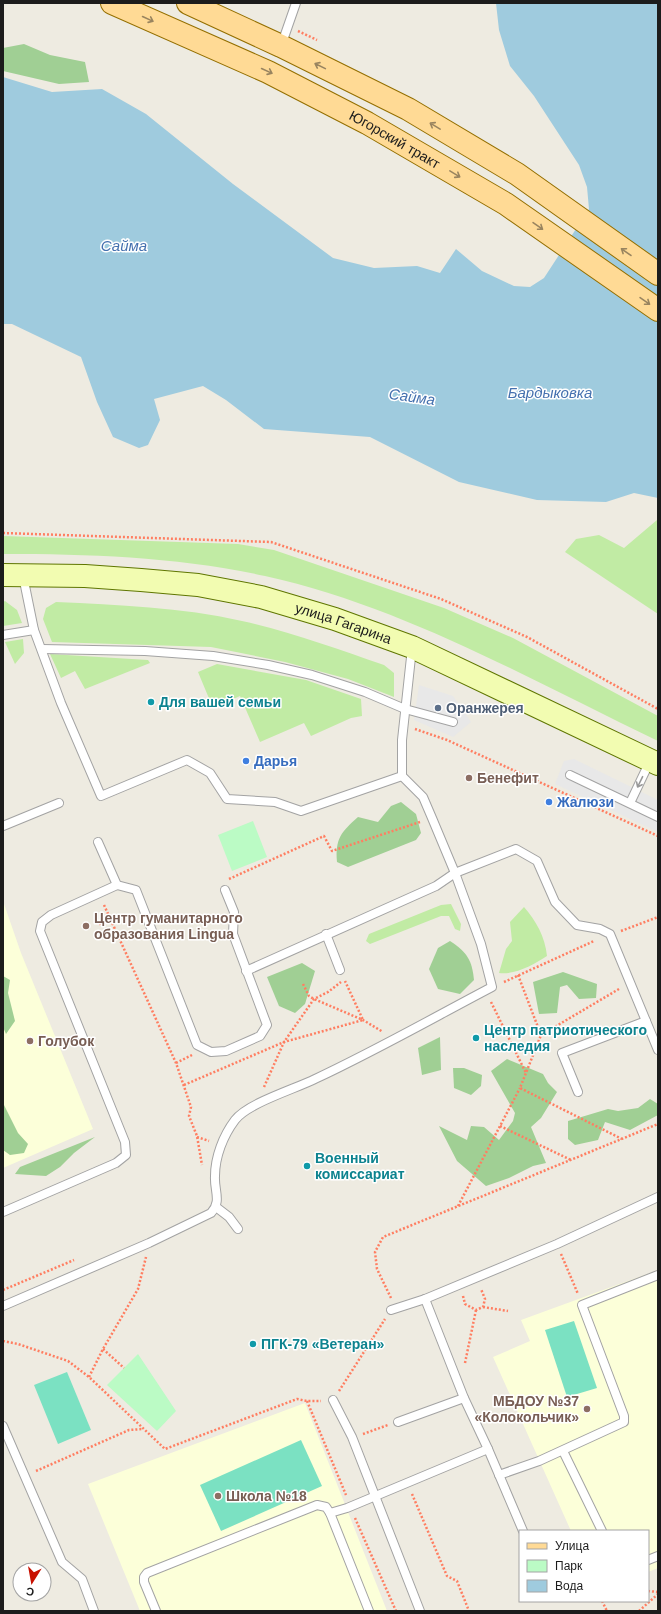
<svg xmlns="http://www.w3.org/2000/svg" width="661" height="1614" font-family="Helvetica,sans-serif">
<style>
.education{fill:#fcffd9}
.grass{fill:#c1eba4}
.forest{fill:#a0cf94}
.park{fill:#bbfbc5}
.pitch{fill:#7be1c2}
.parking{fill:#e8e8e8}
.water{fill:#9fcbde}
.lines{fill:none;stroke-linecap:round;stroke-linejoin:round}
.service-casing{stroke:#a3a3a3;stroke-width:10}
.secondary-casing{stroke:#5f7600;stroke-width:24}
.primary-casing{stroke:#946f00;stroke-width:24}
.path{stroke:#ff7e61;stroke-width:2.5;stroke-dasharray:2 2;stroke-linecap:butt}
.service{stroke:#fff;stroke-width:8}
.secondary{stroke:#f2fcb1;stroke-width:22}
.primary{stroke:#ffda95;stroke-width:22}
.oneway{stroke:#99845f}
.oneway2{stroke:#999}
.culture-dot{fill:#0f9aa8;stroke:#fff;stroke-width:1.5}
.service-dot{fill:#5c6f8a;stroke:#fff;stroke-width:1.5}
.shop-dot{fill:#3f7fe0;stroke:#fff;stroke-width:1.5}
.education-dot{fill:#8d6e63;stroke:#fff;stroke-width:1.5}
.labels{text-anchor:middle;stroke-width:3;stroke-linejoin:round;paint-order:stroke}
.street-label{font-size:14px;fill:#1c1c1c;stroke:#fff}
.culture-label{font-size:14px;font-weight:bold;fill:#0d838f;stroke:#fff;text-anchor:start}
.service-label{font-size:14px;font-weight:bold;fill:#4e5e75;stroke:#fff;text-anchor:start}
.shop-label{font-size:14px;font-weight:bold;fill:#366cbe;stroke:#fff;text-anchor:start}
.education-label{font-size:14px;font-weight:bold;fill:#785e54;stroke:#fff;text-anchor:start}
.water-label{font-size:15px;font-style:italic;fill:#4571af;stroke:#fff}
</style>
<rect width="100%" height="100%" fill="#eeebe1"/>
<!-- education -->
<g class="education">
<polygon points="3,901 21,953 93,1129 3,1168"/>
<polygon points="658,1270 658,1568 648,1572 648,1531 571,1531 493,1357 530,1341 521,1320"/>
<polygon points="305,1403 387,1611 140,1611 88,1484"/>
</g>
<!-- grass -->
<g class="grass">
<polygon points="657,520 658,614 565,552 576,539 599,535 624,548"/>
<path d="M3 536 238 544 274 550 444 608 513 638 658 716V741C530 680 405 607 265 576 179 557 91 554 3 554Z"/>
<polygon points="5,601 17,610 22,623 3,626 3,602"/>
<path d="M56 602C118 605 181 607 242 621 291 632 337 649 384 665L394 673V697L348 679 285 662 211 647 52 642 43 619 46 608Z"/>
<polygon points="23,639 24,653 15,664 5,642"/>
<polygon points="50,654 148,660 150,663 85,689 75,671 61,678"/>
<polygon points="217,664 306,680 361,699 362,716 351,718 311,736 304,723 260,742 240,696 213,708 198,672"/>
<polygon points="451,904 461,924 460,931 455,929 449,916 441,916 370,944 366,941 369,934 441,905"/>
<path d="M524 907C536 921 545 936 547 956 533 965 515 975 499 973L506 949 512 941 510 922Z"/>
</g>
<!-- forest -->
<g class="forest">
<polygon points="24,44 50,55 85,62 89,82 59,84 3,71 3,48"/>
<path d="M401 802 416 814 421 833 416 840 348 867 337 862C335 839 341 832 358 817L378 822 391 806Z"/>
<path d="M450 941C467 952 472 960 474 980L460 994 438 989 429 969 438 948Z"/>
<polygon points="302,963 315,971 305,1004 295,1013 279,1006 267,977"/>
<polygon points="563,972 597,984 596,998 579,999 567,985 560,987 557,1013 539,1014 533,982"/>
<polygon points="3,976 10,980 8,993 15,1021 6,1034 3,1027"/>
<polygon points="440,1037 441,1070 422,1075 418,1048"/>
<polygon points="507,1059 543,1074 548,1083 557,1092 541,1118 531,1127 546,1163 533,1166 509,1178 486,1186 457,1161 439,1126 467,1140 471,1126 484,1127 499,1140 513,1121 515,1113 491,1071"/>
<polygon points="453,1068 464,1068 482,1075 481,1086 471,1095 454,1088"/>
<polygon points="650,1099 658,1104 658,1115 630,1130 605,1122 598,1140 575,1145 568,1139 568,1121 608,1109 618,1111 638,1108"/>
<polygon points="3,1103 18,1133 28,1144 24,1153 10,1155 3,1150"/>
<polygon points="95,1137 74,1153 60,1167 46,1176 15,1174 20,1167"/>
</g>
<!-- park -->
<g class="park">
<polygon points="253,821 267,857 232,871 218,835"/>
<polygon points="138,1354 176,1411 157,1431 107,1385"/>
</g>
<!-- pitch -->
<g class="pitch">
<polygon points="574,1321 597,1388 567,1397 545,1330"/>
<polygon points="67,1372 91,1430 58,1444 34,1385"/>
<polygon points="301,1440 322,1486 221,1531 200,1485"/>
</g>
<!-- parking -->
<g class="parking">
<polygon points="419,685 453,696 471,722 453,737 414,720"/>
<polygon points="574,759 658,800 658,832 555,784 564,761"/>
</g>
<!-- water -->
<polygon class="water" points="496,3 658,3 658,498 634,493 606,502 537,500 459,482 370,437 264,429 226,400 203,386 154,399 160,420 148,445 139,448 113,437 97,402 81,357 12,324 3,324 3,77 52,92 102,89 146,114 233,184 333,258 374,268 417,266 440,273 456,249 482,271 514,286 530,287 544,278 589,209 587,187 579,165 534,96 510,66 499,30"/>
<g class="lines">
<!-- service casing -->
<g class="service-casing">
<g id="service">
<polyline points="281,46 296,3"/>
<polyline points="23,576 34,630 61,703 101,796 187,760 210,773 227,799 275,802 301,811 402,776"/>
<polyline points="3,635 34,630"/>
<polyline points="42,649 145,651 213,656 268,665 312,675 365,692 405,709 453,722"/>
<polyline points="570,775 658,817"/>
<polyline points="630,803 650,761"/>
<polyline points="3,826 59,803"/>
<polyline points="98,842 117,885 136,890 197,1045 211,1052 226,1051 260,1036 267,1025 233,934 234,912 225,890"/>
<polyline points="326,934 340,970"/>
<polyline points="246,971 436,886 455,873 516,849 537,861 555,902 577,925 600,929 610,934 658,1050"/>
<polyline points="578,1092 562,1053 646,1021"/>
<polyline points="216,1207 229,1217 238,1229"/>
<polyline points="3,1212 116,1163 126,1155 125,1142 40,931 42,922 51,915 117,885"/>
<polyline points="425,1299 464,1398 488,1449 523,1531"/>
<path d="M3 1306 149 1243 211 1213C222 1201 214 1191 215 1176 215 1157 223 1136 235 1120 248 1103 295 1089 315 1079 375 1051 433 1018 492 987L481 944 455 873 432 818 423 797 402 776V740L412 648"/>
<polyline points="391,1310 425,1299 557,1244 658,1197"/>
<polyline points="333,1400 352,1437 420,1611"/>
<polyline points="398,1422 464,1398"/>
<polyline points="3,1426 62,1562 82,1579 94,1611"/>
<polyline points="563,1451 602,1531"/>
<polyline points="499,1475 539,1461 624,1422 624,1416 582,1305 658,1275"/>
<polyline points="330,1513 347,1508 488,1449"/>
<polyline points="648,1560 658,1556"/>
<polyline points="156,1611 144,1582 144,1577 147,1573 317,1505 326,1507 330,1513 369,1611"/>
</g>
</g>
<!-- secondary casing -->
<g class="secondary-casing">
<g id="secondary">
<path id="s1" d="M3 575 85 576 141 580 198 585 261 597 335 619 412 647 658 764"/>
</g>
</g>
<!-- primary casing -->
<g class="primary-casing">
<g id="primary">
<path id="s2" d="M112 3 268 72 367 123 506 204 658 310"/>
<polyline points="188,3 281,46 408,109 517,174 658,274"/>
</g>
</g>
<!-- path -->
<g class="path">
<polyline points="298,31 317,40"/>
<polyline points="3,533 271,542 441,599 527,637 658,709"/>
<polyline points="415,729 447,740 658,836"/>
<polyline points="229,879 324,836 332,851 420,822"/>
<polyline points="104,905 176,1063 191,1107 189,1116 197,1136 202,1165"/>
<polyline points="99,924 111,921"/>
<polyline points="621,931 658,917"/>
<polyline points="518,975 541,1035"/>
<polyline points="504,982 594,941"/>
<polyline points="303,984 309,996 314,999 363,1020 383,1032"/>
<polyline points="619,989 541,1035 520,1088 622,1139"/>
<polyline points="491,1002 526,1073"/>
<polyline points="176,1063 192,1055"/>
<polyline points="184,1085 284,1042 363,1020 345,981"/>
<polyline points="264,1087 284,1042 314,999 328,992 341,982"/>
<polyline points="500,1126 571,1160"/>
<polyline points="197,1137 209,1141"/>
<polyline points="458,1206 520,1088"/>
<polyline points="561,1254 578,1294"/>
<polyline points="3,1290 74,1260"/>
<polyline points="463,1296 465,1304 476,1310 483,1307 485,1299 481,1289"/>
<polyline points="391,1298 377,1269 375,1252 383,1237 658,1124"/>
<polyline points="483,1307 508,1311"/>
<polyline points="3,1341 18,1344 68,1361 89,1377 165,1449 297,1399 307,1401 321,1401"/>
<polyline points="103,1349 124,1368"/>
<polyline points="465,1363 476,1310"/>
<polyline points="89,1377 103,1349 138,1289 146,1257"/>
<polyline points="339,1391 385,1319"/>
<polyline points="307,1401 346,1495"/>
<polyline points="363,1434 388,1425"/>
<polyline points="36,1471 129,1430 143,1429"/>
<polyline points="412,1494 447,1576 457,1581 469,1611"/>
<polyline points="355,1518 396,1611"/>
<polyline points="648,1591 658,1592"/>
<polyline points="602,1601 607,1611"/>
<polyline points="639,1611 658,1594"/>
</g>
<!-- service -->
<use href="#service" class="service"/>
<!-- secondary -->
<use href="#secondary" class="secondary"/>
<!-- primary -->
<use href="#primary" class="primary"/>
</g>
<!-- one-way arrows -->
<defs><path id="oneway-shaft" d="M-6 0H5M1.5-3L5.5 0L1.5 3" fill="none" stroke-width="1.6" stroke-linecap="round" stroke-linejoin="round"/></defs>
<g class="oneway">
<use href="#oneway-shaft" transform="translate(148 19) rotate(25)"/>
<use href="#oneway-shaft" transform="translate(320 66) rotate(-154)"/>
<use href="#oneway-shaft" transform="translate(267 71) rotate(25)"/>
<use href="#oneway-shaft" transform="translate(435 126) rotate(-149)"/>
<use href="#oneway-shaft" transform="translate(455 174) rotate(31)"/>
<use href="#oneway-shaft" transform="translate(538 226) rotate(35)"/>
<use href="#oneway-shaft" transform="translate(626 252) rotate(-145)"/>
<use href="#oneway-shaft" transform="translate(645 301) rotate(35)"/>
</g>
<use class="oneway2" href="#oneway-shaft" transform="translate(640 782) rotate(116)"/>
<!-- markers -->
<g class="culture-dot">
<circle cx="151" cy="702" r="4"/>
<circle cx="476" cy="1038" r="4"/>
<circle cx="307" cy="1166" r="4"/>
<circle cx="253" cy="1344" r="4"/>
</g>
<circle class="service-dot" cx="438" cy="708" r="4"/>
<g class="shop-dot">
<circle cx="246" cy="761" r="4"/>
<circle cx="549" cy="802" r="4"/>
</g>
<g class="education-dot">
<circle cx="469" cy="778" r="4"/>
<circle cx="86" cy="926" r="4"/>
<circle cx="30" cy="1041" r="4"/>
<circle cx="587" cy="1409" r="4"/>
<circle cx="218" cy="1496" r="4"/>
</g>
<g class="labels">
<!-- street labels -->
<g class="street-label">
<text dy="5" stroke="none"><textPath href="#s2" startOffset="314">Югорский тракт</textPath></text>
<text dy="5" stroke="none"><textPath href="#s1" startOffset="346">улица Гагарина</textPath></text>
</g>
<!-- culture labels -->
<g class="culture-label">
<text x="159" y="707">Для вашей семьи</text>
<text x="484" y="1035">Центр патриотического<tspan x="484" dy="16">наследия</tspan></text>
<text x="315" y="1163">Военный<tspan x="315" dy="16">комиссариат</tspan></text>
<text x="261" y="1349">ПГК-79 «Ветеран»</text>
</g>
<!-- service labels -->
<g class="service-label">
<text x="446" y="713">Оранжерея</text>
</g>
<!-- shop labels -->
<g class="shop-label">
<text x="254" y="766">Дарья</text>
<text x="557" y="807">Жалюзи</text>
</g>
<!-- education labels -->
<g class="education-label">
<text x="477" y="783">Бенефит</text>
<text x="94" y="923">Центр гуманитарного<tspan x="94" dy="16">образования Lingua</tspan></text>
<text x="38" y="1046">Голубок</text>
<text x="579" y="1406" text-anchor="end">МБДОУ №37<tspan x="579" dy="16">«Колокольчик»</tspan></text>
<text x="226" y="1501">Школа №18</text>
</g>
<!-- water labels -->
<g class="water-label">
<text x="124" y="251">Сайма</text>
<text x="550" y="398">Бардыковка</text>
<text transform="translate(412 397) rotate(8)" y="5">Сайма</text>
</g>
</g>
<!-- border -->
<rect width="661" height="1614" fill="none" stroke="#1c1c1c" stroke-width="8"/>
<!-- legend -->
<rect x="519" y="1530" width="130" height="72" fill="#ffffff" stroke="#a4a4a4"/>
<rect x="527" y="1543" width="20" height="6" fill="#ffda95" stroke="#a4a4a4"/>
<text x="555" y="1550" font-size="12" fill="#1c1c1c">Улица</text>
<rect x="527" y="1560" width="20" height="12" fill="#bbfbc5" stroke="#a4a4a4"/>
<text x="555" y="1570" font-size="12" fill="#1c1c1c">Парк</text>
<rect x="527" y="1580" width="20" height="12" fill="#9fcbde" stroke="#a4a4a4"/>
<text x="555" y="1590" font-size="12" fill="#1c1c1c">Вода</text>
<!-- north arrow -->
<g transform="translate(32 1582) rotate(191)"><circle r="19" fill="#ffffff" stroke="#a4a4a4"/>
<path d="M0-3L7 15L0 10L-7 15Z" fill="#c81000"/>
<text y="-6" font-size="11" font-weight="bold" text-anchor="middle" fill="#1c1c1c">С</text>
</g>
</svg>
